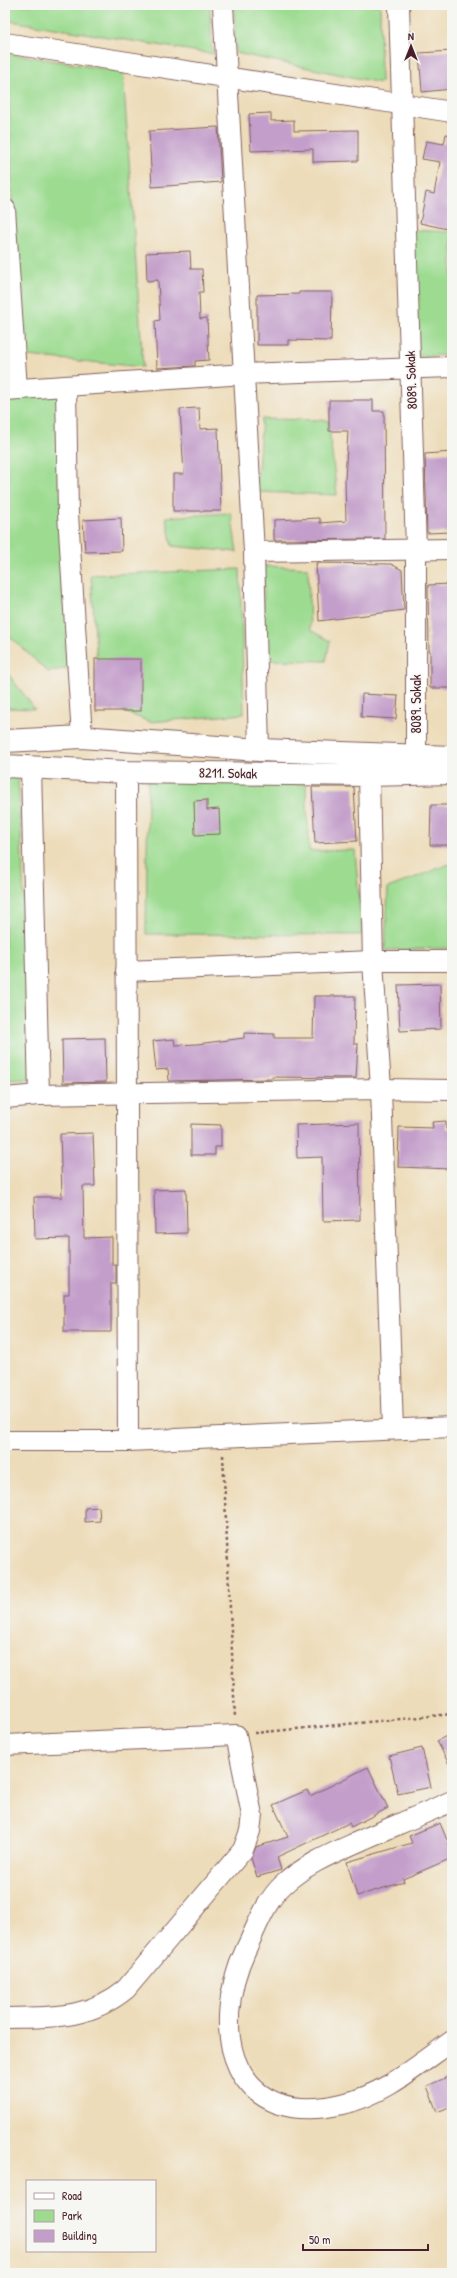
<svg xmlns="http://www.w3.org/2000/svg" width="457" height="2278" font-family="'Patrick Hand',sans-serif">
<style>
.green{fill:#9cdb90;stroke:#737d5e}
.building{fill:#c39eca}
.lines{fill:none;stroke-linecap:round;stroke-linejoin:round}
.minor-casing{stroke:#83615d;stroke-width:22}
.tertiary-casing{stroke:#83615d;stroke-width:24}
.path{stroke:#83615d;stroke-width:2.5;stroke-dasharray:3 3;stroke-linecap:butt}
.minor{stroke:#fff;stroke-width:20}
.tertiary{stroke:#fff;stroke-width:22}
.labels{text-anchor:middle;stroke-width:3;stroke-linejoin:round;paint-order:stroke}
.street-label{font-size:14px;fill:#4a1f2b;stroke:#f6f6f2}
</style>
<rect width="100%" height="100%" fill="#f6f6f2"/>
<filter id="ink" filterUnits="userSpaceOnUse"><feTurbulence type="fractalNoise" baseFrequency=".025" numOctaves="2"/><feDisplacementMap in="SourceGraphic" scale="8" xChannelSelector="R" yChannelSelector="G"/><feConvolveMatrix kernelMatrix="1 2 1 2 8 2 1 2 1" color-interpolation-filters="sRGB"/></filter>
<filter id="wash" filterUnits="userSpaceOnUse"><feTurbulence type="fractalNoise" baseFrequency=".012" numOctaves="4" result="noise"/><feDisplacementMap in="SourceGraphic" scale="16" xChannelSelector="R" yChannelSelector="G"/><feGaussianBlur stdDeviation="0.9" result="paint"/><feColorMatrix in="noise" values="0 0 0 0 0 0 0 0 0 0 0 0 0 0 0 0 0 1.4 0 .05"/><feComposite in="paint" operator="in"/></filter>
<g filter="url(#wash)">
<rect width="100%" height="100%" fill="#eddcb9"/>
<!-- green -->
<g class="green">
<polygon points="5,5 210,5 212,54 5,20"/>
<polygon points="234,5 380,5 381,83 236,53"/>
<polygon points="7,53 123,72 143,367 17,355"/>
<polygon points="412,230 452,232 452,355 418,356"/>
<polygon points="59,386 71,667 48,672 5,632 5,391"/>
<polygon points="262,419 328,420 337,495 256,492"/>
<polygon points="231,513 237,552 172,546 166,517"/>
<polygon points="264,566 308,568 310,630 330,641 326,661 263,660"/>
<polygon points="240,569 244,714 150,722 112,707 99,695 91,575"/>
<polygon points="5,670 35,709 5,708"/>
<polygon points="5,776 18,776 33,1079 5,1080"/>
<polygon points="148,780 306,784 309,851 355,850 362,935 146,934"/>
<polygon points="452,863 452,948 385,950 388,888"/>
</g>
<g id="blocks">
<!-- building -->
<g class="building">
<polygon points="452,51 452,89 422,92 419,53"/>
<polygon points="271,113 271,121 294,120 294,131 358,130 358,161 313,162 313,149 251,151 249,114"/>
<polygon points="218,127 221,182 152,187 149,131"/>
<polygon points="446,134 452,135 452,230 420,223 426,192 434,194 440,162 422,159 426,141 444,144"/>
<polygon points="190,251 191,269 202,269 203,292 199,292 200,319 207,318 209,360 195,361 195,366 157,368 155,321 160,320 158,280 147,281 146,253"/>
<polygon points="299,292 332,292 331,341 288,340 288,345 257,345 257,295 299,294"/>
<polygon points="329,400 373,400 373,411 384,411 385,539 274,540 274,520 320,518 320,523 346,521 345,479 348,431 329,431"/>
<polygon points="199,408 200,429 218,428 221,511 173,511 173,474 184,474 180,409"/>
<polygon points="452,452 452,532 427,533 425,454"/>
<polygon points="121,518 122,551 85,552 83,520"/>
<polygon points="316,563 391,564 402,570 404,610 319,621"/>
<polygon points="452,584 452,688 430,688 430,651 429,651 428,585"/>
<rect x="95" y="659" width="46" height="52"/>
<polygon points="362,694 398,696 396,719 361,717"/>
<polygon points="312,787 354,787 357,841 315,843"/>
<polygon points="207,800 207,810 219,809 220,834 195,835 194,801"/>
<polygon points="431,805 452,805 452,845 430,845"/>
<polygon points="440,984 441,1029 400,1031 398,985"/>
<polygon points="314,996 355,996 354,1044 358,1044 356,1078 272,1077 272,1079 169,1081 168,1069 156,1070 153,1041 174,1039 175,1045 197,1044 244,1038 244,1033 274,1034 274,1038 313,1038"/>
<polygon points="105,1038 106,1082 63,1083 62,1039"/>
<polygon points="446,1121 446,1129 452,1129 452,1169 398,1167 399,1127 433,1128 432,1122"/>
<polygon points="359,1123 360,1220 323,1221 322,1157 297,1158 296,1125"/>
<polygon points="191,1124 221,1125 221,1147 215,1147 215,1155 191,1155"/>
<polygon points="93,1133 95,1186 83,1186 84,1238 112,1237 112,1265 116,1265 116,1283 111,1283 111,1332 64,1332 64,1294 69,1294 69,1238 35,1239 34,1197 62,1197 60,1134"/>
<polygon points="186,1189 187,1233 155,1234 154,1190"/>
<polygon points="99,1507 100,1521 85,1522 85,1508"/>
<polygon points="452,1733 452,1770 437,1741"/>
<polygon points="422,1748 431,1787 398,1794 389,1756"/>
<polygon points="368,1767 388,1808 351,1827 349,1823 277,1857 281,1870 257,1877 251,1858 256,1847 288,1837 273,1805 307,1790 310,1796"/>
<polygon points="440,1823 452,1852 452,1858 403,1879 404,1882 357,1896 347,1862 412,1843 409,1836"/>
<polygon points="452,2075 452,2106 437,2112 427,2086"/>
</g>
</g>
</g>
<g filter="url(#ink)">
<use href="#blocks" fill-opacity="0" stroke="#83615d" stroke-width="1"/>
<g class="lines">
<!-- minor casing -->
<g class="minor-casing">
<g id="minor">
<polyline points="223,5 254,552 259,750"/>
<polyline points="399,5 416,550 416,755"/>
<polyline points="5,43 452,112"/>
<polyline points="5,209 17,389"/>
<polyline points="66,386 68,514 82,737"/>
<polyline points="5,390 245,374 452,367"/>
<polyline points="254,552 452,549"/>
<polyline points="31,767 39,1095"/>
<polyline points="126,772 128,1441"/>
<polyline points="369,775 373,961 381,1089 393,1429"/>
<polyline points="126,971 373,961 452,961"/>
<polyline points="5,1098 39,1095 381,1089 452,1090"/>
<polyline points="5,1441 128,1441 452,1427"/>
<path d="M5 1745 236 1735 252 1815 250 1831 243 1850 126 1989C88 2020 51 2017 5 2018"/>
<path d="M452 1801C423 1814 394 1826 364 1839 336 1852 307 1863 284 1884 265 1901 257 1927 246 1949 207 2032 233 2130 342 2104 384 2095 418 2065 452 2041"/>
</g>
</g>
<!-- tertiary casing -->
<g class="tertiary-casing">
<g id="tertiary">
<polyline points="5,741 82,737 259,750 452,757"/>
<polyline points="5,766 126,772 369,775 452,773"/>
</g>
</g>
<!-- path -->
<g class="path">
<polyline points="223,1455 235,1718"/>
<polyline points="254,1733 452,1714"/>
</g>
<!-- minor -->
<use href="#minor" class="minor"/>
<!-- tertiary -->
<use href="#tertiary" class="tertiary"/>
</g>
</g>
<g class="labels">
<!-- street labels -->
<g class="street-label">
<text transform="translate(411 380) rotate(-92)" y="5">8089. Sokak</text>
<text transform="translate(416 704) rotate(-90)" y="5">8089. Sokak</text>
<text transform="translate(228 773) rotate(1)" y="5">8211. Sokak</text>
</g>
</g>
<!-- margin -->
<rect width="457" height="2278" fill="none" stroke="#f6f6f2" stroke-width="20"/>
<!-- legend -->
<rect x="26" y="2180" width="130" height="72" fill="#f6f6f2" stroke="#b1a0a2"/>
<rect x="34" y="2193" width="20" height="6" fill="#ffffff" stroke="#b1a0a2"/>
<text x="62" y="2200" font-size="12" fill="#4a1f2b">Road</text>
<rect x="34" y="2210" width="20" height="12" fill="#9cdb90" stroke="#b1a0a2"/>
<text x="62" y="2220" font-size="12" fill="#4a1f2b">Park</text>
<rect x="34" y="2230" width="20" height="12" fill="#c39eca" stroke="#b1a0a2"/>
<text x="62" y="2240" font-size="12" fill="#4a1f2b">Building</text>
<!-- north arrow -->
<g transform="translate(411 46)" stroke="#f6f6f2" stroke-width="3" paint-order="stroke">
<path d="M0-3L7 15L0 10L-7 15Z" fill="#4a1f2b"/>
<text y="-6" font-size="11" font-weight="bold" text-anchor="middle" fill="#4a1f2b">N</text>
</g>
<!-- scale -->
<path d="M303 2244v6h125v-6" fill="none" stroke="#4a1f2b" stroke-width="2"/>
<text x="309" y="2244" font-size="12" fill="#4a1f2b" stroke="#f6f6f2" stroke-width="3" paint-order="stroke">50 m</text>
</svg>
